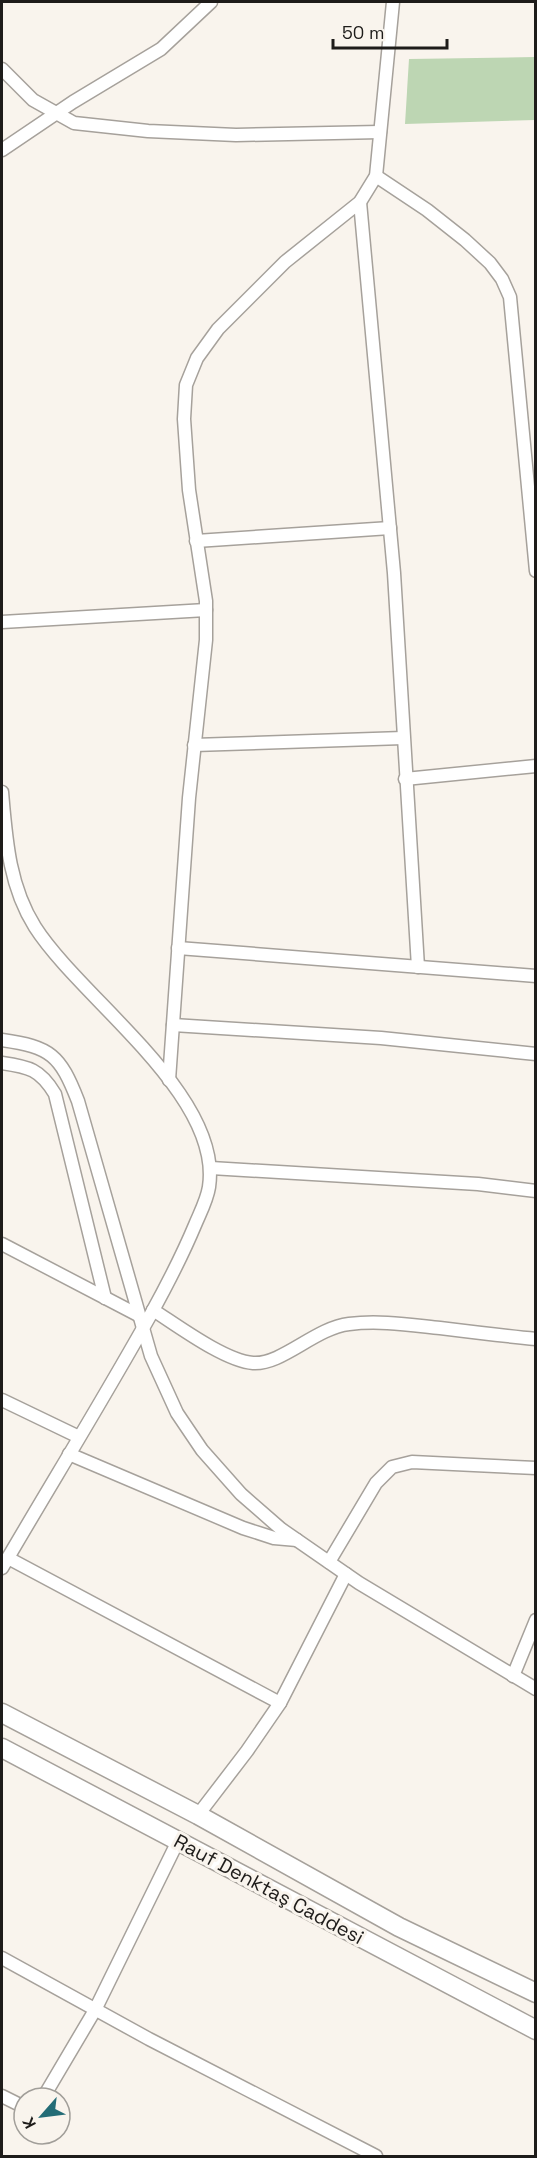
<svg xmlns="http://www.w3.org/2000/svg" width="537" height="2158" font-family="'Space Grotesk',sans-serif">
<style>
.green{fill:#bdd6b3}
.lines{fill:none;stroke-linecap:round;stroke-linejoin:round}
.minor-casing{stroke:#a6a19b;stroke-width:15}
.primary-casing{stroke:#a6a19b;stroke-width:21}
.minor{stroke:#fff;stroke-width:12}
.primary{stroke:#fff;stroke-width:18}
.labels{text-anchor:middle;stroke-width:6;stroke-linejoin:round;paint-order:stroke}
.street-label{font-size:20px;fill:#1e1c1a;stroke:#f9f4ed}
</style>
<rect width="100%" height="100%" fill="#f9f4ed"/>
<!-- green -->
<polygon class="green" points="535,57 535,120 405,124 409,59"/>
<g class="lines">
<!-- minor casing -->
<g class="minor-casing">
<g id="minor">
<polyline points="2,69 33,100 74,123 148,131 236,135 380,132"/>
<polyline points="2,150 73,102 161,49 211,2"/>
<polyline points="376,176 427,210 465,240 490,263 502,279 510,297 536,571"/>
<polyline points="360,202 394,573 418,967"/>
<polyline points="196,541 390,528"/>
<polyline points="2,622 206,610"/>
<polyline points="194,745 403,738"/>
<polyline points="405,779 536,766"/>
<path d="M2 792C6 839 9 886 35 927 81 999 223 1095 209 1187 207 1200 200 1213 195 1225 182 1256 167 1285 151 1314 103 1400 51 1484 2 1568"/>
<polyline points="178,948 536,976"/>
<polyline points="173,1025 381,1038 536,1054"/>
<path d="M2 1040C51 1047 60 1055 78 1101L151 1356 177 1413 202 1450 241 1494 281 1529 359 1583 536 1689"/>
<path d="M2 1063C29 1067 40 1069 55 1094L105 1298"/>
<polyline points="169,1080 189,798 206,640 206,601 189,490 184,419 186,385 197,358 218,329 285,262 360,202 376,176 393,2"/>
<polyline points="211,1168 478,1184 536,1191"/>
<polyline points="2,1244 138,1315"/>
<path d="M153 1310C178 1326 225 1361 253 1363 282 1365 315 1328 349 1324 379 1320 411 1325 440 1328 472 1332 504 1336 536 1339"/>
<polyline points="2,1400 79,1437"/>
<polyline points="69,1454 243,1528 274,1538 297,1540"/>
<polyline points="8,1558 280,1703"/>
<polyline points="329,1562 376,1483 392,1467 412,1462 536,1468"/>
<polyline points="513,1676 536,1620"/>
<polyline points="198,1815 247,1751 280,1703 346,1574"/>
<polyline points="2,1958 149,2039 376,2156"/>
<polyline points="2,2096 24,2107"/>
<polyline points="43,2098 95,2010 178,1841"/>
</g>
</g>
<!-- primary casing -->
<g class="primary-casing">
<g id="primary">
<polyline points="2,1713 198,1815 399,1927 536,1993"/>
<polyline points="2,1748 536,2030"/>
</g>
</g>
<!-- minor -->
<use href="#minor" class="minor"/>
<!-- primary -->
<use href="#primary" class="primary"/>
</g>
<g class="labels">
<!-- street labels -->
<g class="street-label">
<text transform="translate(269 1889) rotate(28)" y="7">Rauf Denktaş Caddesi</text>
</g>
</g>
<!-- border -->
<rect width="537" height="2158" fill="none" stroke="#1e1c1a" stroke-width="6"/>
<!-- north arrow -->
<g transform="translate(42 2116) rotate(242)"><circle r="28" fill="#f9f4ed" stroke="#a19e99" stroke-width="1.5"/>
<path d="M0-4.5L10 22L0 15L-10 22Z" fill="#236c76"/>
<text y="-9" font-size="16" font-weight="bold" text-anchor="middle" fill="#1e1c1a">K</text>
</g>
<!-- scale -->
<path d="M333 39v9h114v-9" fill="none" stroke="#1e1c1a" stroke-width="3"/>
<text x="342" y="39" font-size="18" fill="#1e1c1a" stroke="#f9f4ed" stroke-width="4.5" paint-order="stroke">50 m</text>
</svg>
